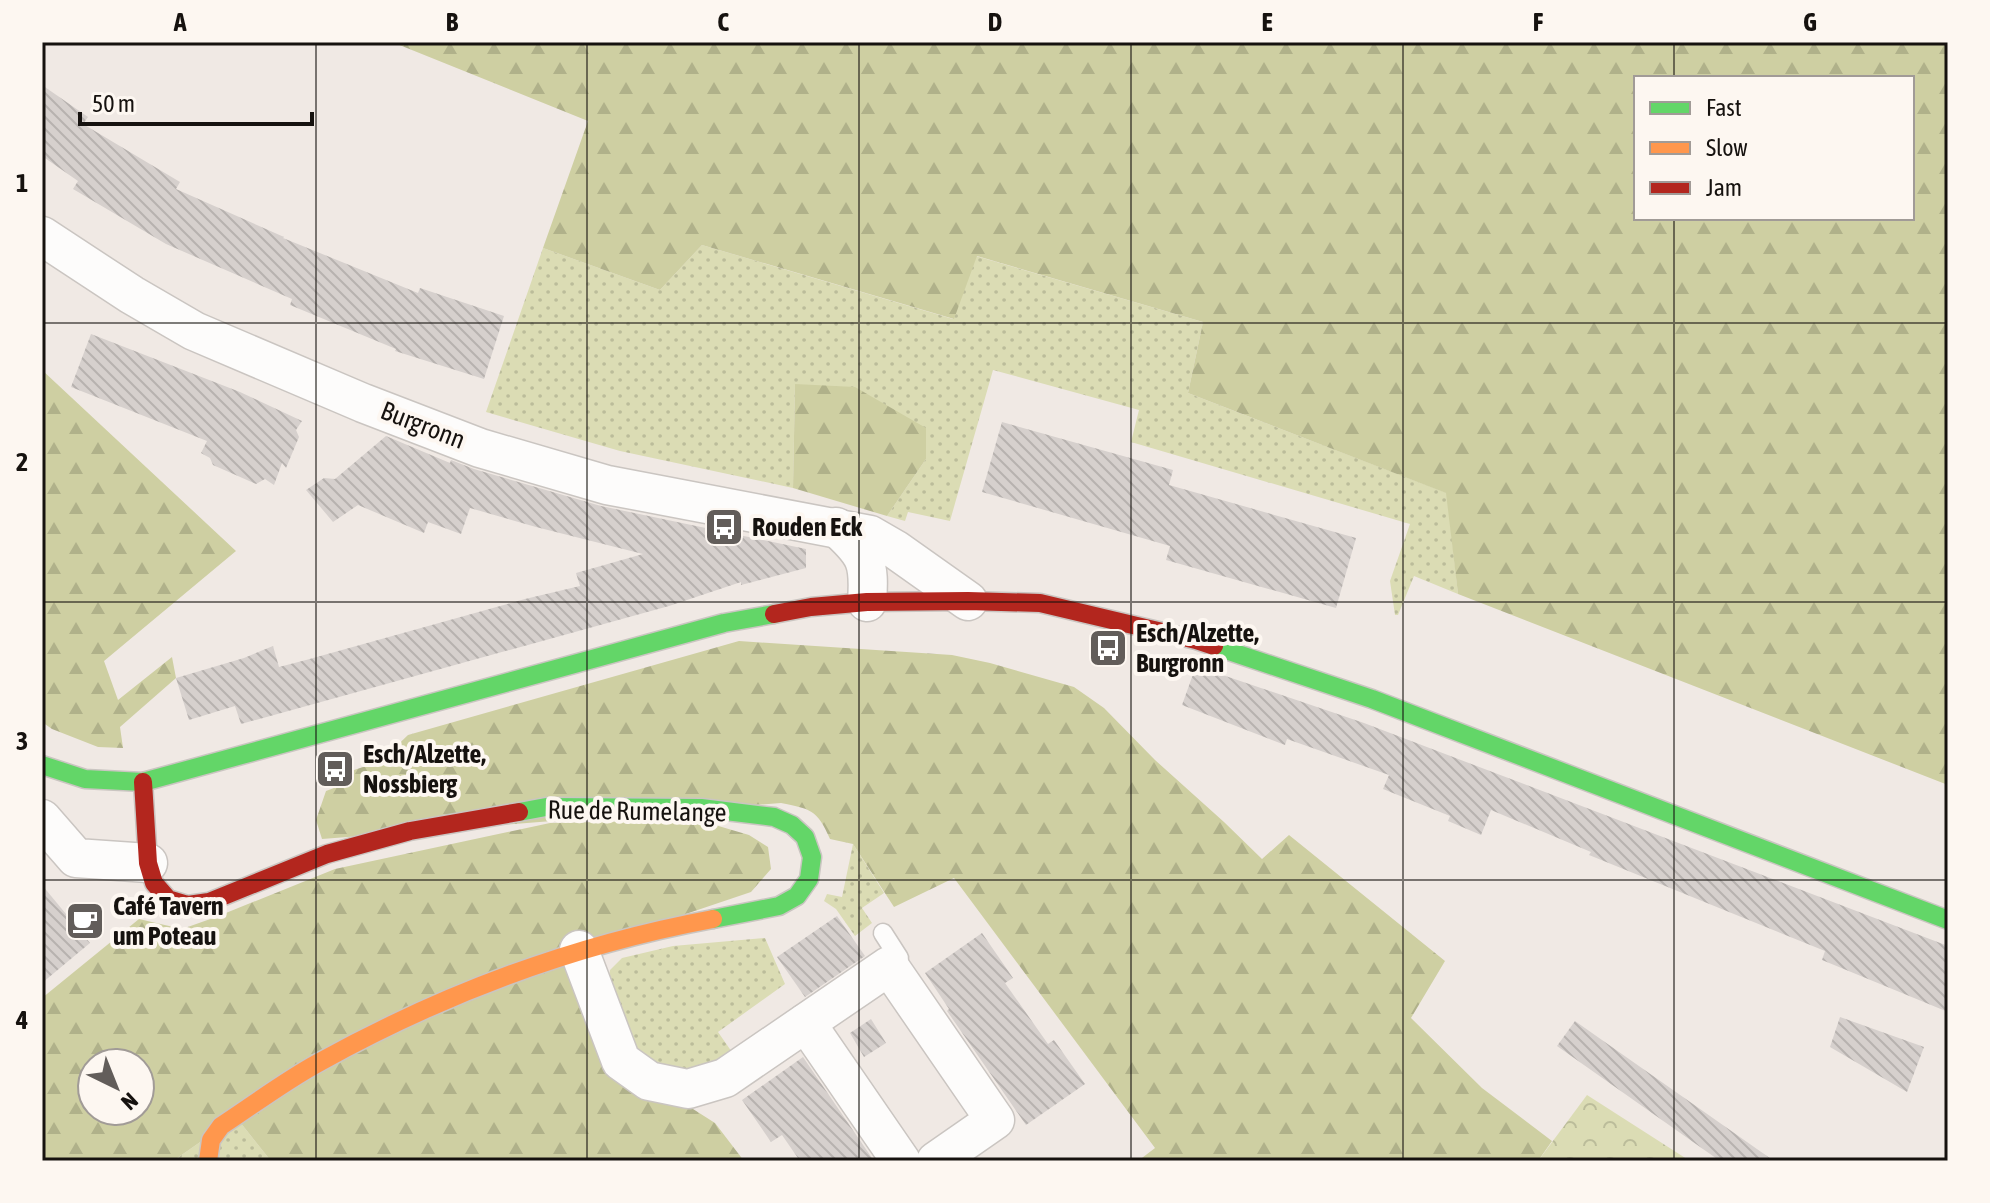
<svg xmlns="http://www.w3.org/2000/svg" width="1990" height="1203" font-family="'Asap Condensed',sans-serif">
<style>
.grass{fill:url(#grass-dots)}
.forest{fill:url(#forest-firs);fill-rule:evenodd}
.park{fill:url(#park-crowns)}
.building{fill:url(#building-back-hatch)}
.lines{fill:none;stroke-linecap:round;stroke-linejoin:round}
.lane-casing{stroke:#cac5c1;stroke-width:21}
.street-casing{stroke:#cac5c1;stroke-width:41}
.fast-casing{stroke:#cac5c1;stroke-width:21}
.slow-casing{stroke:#cac5c1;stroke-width:21}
.jam-casing{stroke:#cac5c1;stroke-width:21}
.lane{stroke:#fdfcfb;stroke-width:18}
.street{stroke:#fdfcfb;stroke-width:38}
.fast{stroke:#63d668;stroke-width:18}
.slow{stroke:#ff974d;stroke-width:18}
.jam{stroke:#b3261e;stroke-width:18}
.grid{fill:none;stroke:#16120f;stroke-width:2;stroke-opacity:0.55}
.labels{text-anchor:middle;stroke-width:8;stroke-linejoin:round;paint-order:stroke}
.street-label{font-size:26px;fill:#16120f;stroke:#fdf7f1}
.poi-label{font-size:26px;font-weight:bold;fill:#16120f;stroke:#fdf7f1;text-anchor:start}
.neatline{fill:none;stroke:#16120f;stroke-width:3}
.grid-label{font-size:26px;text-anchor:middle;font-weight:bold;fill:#16120f}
</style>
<defs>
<pattern id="grass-dots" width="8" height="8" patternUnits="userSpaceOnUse" patternTransform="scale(2)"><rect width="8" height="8" fill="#dbdcb4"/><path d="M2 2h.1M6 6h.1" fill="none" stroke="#bbbc9a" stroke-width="1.8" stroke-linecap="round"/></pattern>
<pattern id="forest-firs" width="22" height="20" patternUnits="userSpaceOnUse" patternTransform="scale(2)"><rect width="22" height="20" fill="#cecfa2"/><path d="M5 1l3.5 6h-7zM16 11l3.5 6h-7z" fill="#b0b18a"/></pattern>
<pattern id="park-crowns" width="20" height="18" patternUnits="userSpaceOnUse" patternTransform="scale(2)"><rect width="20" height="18" fill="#dbdcb4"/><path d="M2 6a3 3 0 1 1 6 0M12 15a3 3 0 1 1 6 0" fill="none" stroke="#bbbc9a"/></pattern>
<pattern id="building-back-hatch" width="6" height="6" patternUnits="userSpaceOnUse" patternTransform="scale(2)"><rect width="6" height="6" fill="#d6d0cd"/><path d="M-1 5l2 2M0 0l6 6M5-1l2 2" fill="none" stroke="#b7b2af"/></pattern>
</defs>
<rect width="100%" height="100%" fill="#f0e9e4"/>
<!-- grass -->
<g class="grass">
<polygon points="702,245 953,319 976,256 1203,322 1188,393 1447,493 1458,594 1414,576 1398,615 1395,615 1390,581 1410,524 1131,442 1139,410 993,370 950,521 908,512 905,521 887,516 926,459 795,384 793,488 620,451 486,412 543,248 660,290"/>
<polygon points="853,844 884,893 862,908 872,923 855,936 836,909 824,901 827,894 842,897"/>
<polygon points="765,938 785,984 718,1032 734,1055 686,1075 656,1069 629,1049 608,985 610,970 622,958 673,946"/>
<polygon points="236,1117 271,1161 173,1161"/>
</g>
<!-- forest -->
<g class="forest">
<path d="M392 42H1948V785L1458 594 1446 493 1188 393 1203 322 977 256 954 319 702 245 660 290 543 248 588 121ZM1636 78H1912V218H1636Z"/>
<polygon points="42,370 236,551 104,661 118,700 172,657 176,678 120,727 123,748 98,747 52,729 42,722"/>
<polygon points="795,384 855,387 926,428 926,459 887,516 793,488"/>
<path d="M739 641 952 655 990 663 1074 687 1104 708 1155 760 1224 822 1262 859 1289 835 1445 961 1411 1018 1482 1088 1552 1141 1538 1161H1138L1155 1148 954 878 894 907 853 844 830 839C817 809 810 809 781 803L322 839 316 820 326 791 347 783 345 773 381 761 408 735Z"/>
<path d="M698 820 749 835 768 847 771 869 751 892 579 950 649 1081 715 1123 744 1161H271L236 1117 173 1161H42V998L139 919 182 929 216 917 335 869 550 823ZM92 1063H140V1111H92Z"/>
</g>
<!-- park -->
<polygon class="park" points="1587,1095 1690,1161 1538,1161"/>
<!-- building -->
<g class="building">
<polygon points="42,85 88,117 83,124 180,182 176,189 284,237 283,238 418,293 420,288 504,316 484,379 395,351 396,349 290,305 292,299 166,244 73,189 78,181 42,156"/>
<polygon points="91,334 240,392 302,421 296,430 299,437 286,468 282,463 274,485 265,479 256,484 213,465 210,458 201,453 207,441 71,387"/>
<polygon points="1002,422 1173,470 1169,485 1356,538 1336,608 1166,560 1170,546 982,492"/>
<polygon points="386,436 450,463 451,460 474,469 601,506 806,549 806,568 741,585 741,582 669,606 241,724 235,706 189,720 176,678 244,658 273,646 279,667 306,660 525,599 580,586 576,573 643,554 536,527 470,508 461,534 428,522 424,533 358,505 333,522 306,490 324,478 335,479"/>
<polygon points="1196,666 1364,723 1948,946 1948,1012 1822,960 1825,951 1589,855 1591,852 1491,810 1481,835 1448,821 1450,816 1383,789 1389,775 1287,739 1285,745 1182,705"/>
<polygon points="42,885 90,943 42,983"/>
<polygon points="837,916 865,956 805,997 777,957"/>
<polygon points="982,933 1013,978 1005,983 1048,1044 1054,1040 1085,1084 1026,1125 947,1011 949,1009 925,973"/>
<polygon points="1840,1017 1924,1047 1907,1092 1830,1047"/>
<polygon points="871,1019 886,1043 864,1057 850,1033"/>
<polygon points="1575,1021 1619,1052 1774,1161 1720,1161 1557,1046"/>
<polygon points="803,1057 874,1161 800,1161 782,1135 771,1142 742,1100"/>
</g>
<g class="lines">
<!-- lane casing -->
<g class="lane-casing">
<polyline id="lane" points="883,933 899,958 891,964"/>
</g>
<!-- street casing -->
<g class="street-casing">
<g id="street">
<polyline points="42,236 132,295 194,331 363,403 480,448 607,485 870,535 896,550 968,601"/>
<path d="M836 527C866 554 870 562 867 602"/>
<polyline points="42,819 76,858 148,863"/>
<polyline points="579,950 621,1061 649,1081 688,1089 725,1078 889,966 995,1120 936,1161"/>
<polyline points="806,1023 901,1161"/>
</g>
</g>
<!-- fast casing -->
<g class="fast-casing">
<g id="fast">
<polyline points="1214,646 1372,699 1948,920"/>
<polyline points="42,765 85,779 143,782 724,623 774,614"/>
<polyline points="519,812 546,807 701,808 774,817 792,825 805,837 812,857 809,879 797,896 779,906 713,919"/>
</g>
</g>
<!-- slow casing -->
<g class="slow-casing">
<path id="slow" d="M208 1161 211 1140 221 1126C253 1105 285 1081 318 1063 444 993 572 945 713 919"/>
</g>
<!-- jam casing -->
<g class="jam-casing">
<g id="jam">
<polyline points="774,614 811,607 867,602 968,601 1040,603 1196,640 1214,646"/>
<polyline points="143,782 148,863 154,883 168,899 188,905 209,902 327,854 410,831 519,812"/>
</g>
</g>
<!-- lane -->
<use href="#lane" class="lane"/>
<!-- street -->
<use href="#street" class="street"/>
<!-- fast -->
<use href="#fast" class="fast"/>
<!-- slow -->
<use href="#slow" class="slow"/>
<!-- jam -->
<use href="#jam" class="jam"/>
</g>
<!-- grid -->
<path class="grid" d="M316 42V1161M587 42V1161M859 42V1161M1131 42V1161M1403 42V1161M1674 42V78M1674 218V1161M42 323H1948M42 602H1948M42 880H1948"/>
<!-- icons -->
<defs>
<g id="bus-square" transform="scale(2)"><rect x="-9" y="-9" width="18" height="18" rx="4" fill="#625d5a" stroke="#fdf7f1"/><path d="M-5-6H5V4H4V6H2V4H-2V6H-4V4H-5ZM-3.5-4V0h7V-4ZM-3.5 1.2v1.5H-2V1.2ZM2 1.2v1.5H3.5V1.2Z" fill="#fff"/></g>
<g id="cafe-square" transform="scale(2)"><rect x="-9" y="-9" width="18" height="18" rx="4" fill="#625d5a" stroke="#fdf7f1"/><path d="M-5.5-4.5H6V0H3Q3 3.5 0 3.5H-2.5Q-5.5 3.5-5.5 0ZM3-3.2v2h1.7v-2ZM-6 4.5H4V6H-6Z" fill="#fff"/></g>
</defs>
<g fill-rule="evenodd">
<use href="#bus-square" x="724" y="527"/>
<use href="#bus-square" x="1108" y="648"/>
<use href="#bus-square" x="335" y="769"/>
<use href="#cafe-square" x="85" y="921"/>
</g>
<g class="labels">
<!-- street labels -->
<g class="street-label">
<text transform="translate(423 425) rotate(21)" y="9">Burgronn</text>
<text transform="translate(637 811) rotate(1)" y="9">Rue de Rumelange</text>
</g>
<!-- poi labels -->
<g class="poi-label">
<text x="752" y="536">Rouden Eck</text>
<text x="1136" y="642">Esch/Alzette,<tspan x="1136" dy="30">Burgronn</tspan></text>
<text x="363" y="763">Esch/Alzette,<tspan x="363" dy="30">Nossbierg</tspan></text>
<text x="113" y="915">Café Tavern<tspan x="113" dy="30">um Poteau</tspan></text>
</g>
</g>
<!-- border -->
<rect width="1990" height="1203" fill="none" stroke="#fdf7f1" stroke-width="88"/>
<!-- legend -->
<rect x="1634" y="76" width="280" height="144" fill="#fdf7f1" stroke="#a19b97" stroke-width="2"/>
<rect x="1650" y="102" width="40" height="12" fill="#63d668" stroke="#a19b97" stroke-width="2"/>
<text x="1706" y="116" font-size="24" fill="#16120f">Fast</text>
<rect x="1650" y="142" width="40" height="12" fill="#ff974d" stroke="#a19b97" stroke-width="2"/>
<text x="1706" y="156" font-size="24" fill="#16120f">Slow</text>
<rect x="1650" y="182" width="40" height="12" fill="#b3261e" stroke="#a19b97" stroke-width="2"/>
<text x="1706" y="196" font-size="24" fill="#16120f">Jam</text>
<!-- north arrow -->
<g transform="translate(116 1087) rotate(137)"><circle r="38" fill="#fdf7f1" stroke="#a19b97" stroke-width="2"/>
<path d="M0-6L14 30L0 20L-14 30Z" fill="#625d5a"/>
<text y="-12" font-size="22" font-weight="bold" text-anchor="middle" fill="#16120f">N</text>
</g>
<!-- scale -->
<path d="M80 112v12h232v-12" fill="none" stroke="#16120f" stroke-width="4"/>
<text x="92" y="112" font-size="24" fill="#16120f" stroke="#fdf7f1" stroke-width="6" paint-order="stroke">50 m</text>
<rect x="44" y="44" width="1902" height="1115" class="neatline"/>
<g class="grid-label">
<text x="180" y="31">A</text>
<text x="452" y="31">B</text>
<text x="723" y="31">C</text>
<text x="995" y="31">D</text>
<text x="1267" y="31">E</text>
<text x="1538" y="31">F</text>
<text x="1810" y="31">G</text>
<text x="22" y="192">1</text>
<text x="22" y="471">2</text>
<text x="22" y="750">3</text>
<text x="22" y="1029">4</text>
</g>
</svg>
